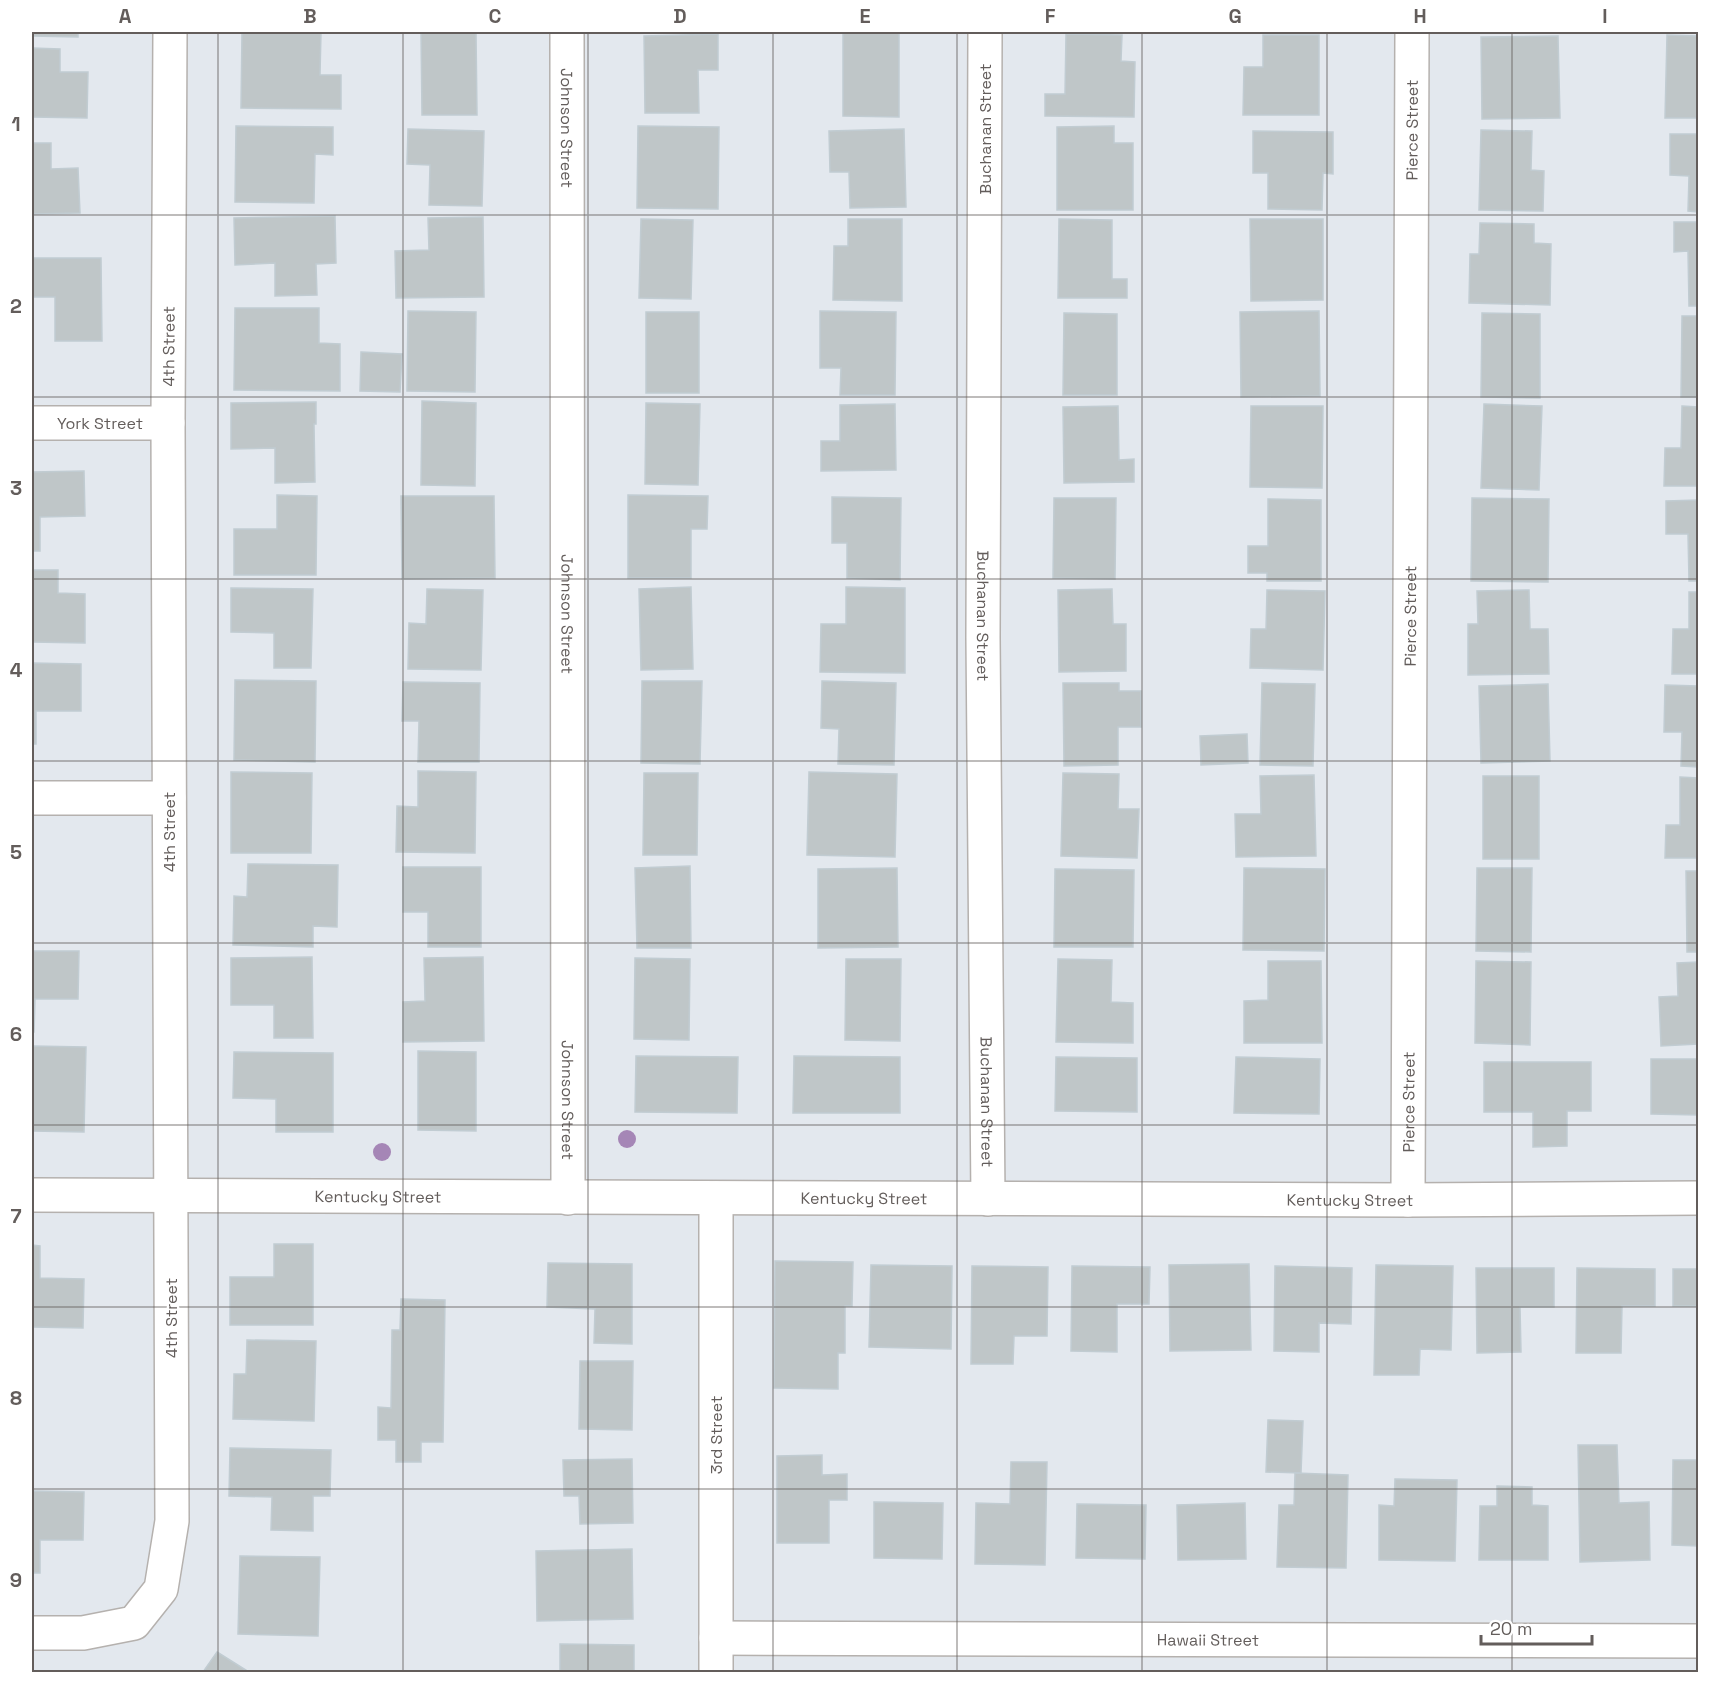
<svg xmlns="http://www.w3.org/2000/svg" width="1730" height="1704" font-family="'Space Grotesk',sans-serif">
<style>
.building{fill:#bfc6c8;stroke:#c1ccd2;stroke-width:1.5}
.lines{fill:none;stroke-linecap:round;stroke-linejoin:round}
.minor-casing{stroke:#b5b1ae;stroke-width:36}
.minor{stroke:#fff;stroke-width:33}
.tree{fill:#a586b6}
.grid{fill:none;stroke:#635d5b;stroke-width:1.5;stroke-opacity:0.55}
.labels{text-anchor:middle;stroke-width:4.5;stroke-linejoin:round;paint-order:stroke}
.street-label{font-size:16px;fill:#635d5b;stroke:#fff}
.neatline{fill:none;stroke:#635d5b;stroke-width:2}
.grid-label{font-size:20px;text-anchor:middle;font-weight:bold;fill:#635d5b}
</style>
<rect width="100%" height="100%" fill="#e3e8ee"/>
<!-- building -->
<g class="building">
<polygon points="32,32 78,32 78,37 32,36"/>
<polygon points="242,32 321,32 320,75 341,75 341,109 241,108"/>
<polygon points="421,32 476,32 477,115 422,115"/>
<polygon points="843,32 899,33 899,117 843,116"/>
<polygon points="718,34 718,70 698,70 699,113 645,113 644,36"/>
<polygon points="1066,34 1122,35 1121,61 1135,62 1134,117 1045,116 1045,94 1065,94"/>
<polygon points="1263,35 1319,35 1319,115 1243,115 1244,67 1263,67"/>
<polygon points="1667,35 1698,36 1698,118 1665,118"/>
<polygon points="1558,36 1560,118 1482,119 1481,37"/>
<polygon points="32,48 60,49 60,72 88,72 87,118 32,117"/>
<polygon points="236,126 333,127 333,155 315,154 314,203 235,202"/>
<polygon points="638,126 719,127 718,209 637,208"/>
<polygon points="1114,126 1114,143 1133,143 1133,210 1057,210 1057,127"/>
<polygon points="408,129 484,131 482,206 429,205 430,165 407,164"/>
<polygon points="904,129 906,207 850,208 849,172 830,172 829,131"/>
<polygon points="1481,130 1532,131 1531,170 1544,171 1543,211 1479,210"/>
<polygon points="1253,131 1333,132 1333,174 1323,173 1322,210 1268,209 1268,173 1253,173"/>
<polygon points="1670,134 1698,134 1698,212 1688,211 1689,176 1670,175"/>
<polygon points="32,143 51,143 51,169 78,168 80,213 32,214"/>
<polygon points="335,216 336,263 316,264 317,295 275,296 275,263 235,265 234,218"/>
<polygon points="483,217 484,297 396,298 395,251 429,250 428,218"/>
<polygon points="641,219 693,220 691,299 639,298"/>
<polygon points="848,219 902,219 902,301 833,300 834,246 848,246"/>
<polygon points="1059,219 1112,220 1112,279 1127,279 1127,298 1058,298"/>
<polygon points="1250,219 1323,219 1323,300 1251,301"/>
<polygon points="1674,222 1698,222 1698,306 1689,306 1688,251 1674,252"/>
<polygon points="1480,223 1534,224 1534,243 1551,244 1550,305 1469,303 1470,254 1479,254"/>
<polygon points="32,258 101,258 102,341 55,341 55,297 32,297"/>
<polygon points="235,308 319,308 319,343 340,344 340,391 234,390"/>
<polygon points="408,311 476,312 475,392 407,391"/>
<polygon points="820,311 896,312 895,395 840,395 841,368 820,368"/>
<polygon points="1319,311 1320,396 1241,397 1240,312"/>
<rect x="646" y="312" width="53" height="81"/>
<polygon points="1064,313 1117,314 1117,395 1063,395"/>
<polygon points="1482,313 1540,314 1540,398 1481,397"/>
<polygon points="1682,316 1698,316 1698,397 1681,397"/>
<polygon points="361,352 402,354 400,392 360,391"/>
<polygon points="422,401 476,403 475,486 421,485"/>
<polygon points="316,402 316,424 314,424 315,482 275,483 275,448 231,449 231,403"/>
<polygon points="646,403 700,404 698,485 645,484"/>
<polygon points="895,404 896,470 821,471 821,441 840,441 840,405"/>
<polygon points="1484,404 1542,406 1539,490 1481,488"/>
<polygon points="1118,406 1119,460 1134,459 1134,482 1064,483 1063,407"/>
<polygon points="1251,406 1323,406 1322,488 1250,487"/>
<polygon points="1682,406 1698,407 1698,486 1664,486 1665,448 1681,448"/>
<polygon points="84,471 85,516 40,517 40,551 32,551 32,472"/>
<polygon points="277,495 317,496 316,575 234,575 234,529 277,529"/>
<polygon points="628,495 708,496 707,529 691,529 691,578 628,578"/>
<polygon points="401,496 494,496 495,578 402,579"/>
<polygon points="832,497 901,498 900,580 847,578 847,543 832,543"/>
<polygon points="1054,498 1116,498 1115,579 1053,578"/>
<polygon points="1472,498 1549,499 1548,582 1471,581"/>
<polygon points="1268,499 1321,500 1321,581 1267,581 1267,573 1248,573 1248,546 1268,546"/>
<polygon points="1698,500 1698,581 1689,581 1688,534 1666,534 1666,501"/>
<polygon points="32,570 58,570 58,593 85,594 85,643 32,642"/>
<polygon points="691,587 693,669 641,670 639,589"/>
<polygon points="846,587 905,588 905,673 820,672 821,624 846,624"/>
<polygon points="231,588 313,589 311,668 274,668 274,633 231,632"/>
<polygon points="427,589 483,590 481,670 408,669 409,623 426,624"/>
<polygon points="1112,589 1113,624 1126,624 1126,671 1059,672 1058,590"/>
<polygon points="1267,590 1325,591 1323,670 1250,668 1251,629 1266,629"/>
<polygon points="1529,590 1530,629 1548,629 1549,674 1468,675 1468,624 1478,624 1477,591"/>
<polygon points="1689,592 1698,592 1698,674 1672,674 1673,629 1689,629"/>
<polygon points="32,663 81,664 81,711 36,711 36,744 32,744"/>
<polygon points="235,680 316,681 315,762 234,760"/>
<polygon points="642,681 702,681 700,764 641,763"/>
<polygon points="822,681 896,683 894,765 838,764 839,729 821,728"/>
<polygon points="403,682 480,683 479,762 418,762 419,721 402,721"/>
<polygon points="1063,683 1119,683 1119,691 1141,691 1141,727 1118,727 1118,765 1064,766"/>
<polygon points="1262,683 1315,684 1313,766 1260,765"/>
<polygon points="1548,684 1550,761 1481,763 1479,686"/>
<polygon points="1665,685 1698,686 1698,767 1681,766 1682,732 1664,732"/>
<polygon points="1247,734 1248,763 1201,765 1200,736"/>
<polygon points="418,771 476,772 475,853 396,852 397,806 418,807"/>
<polygon points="231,772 312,773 311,853 231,853"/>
<polygon points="809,772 897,774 895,857 807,855"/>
<polygon points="644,773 698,773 697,855 643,855"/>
<polygon points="1063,773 1119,774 1118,809 1139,809 1137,858 1061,856"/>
<polygon points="1314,775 1316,856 1236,857 1235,814 1261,814 1260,776"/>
<rect x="1483" y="776" width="56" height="83"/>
<polygon points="1680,777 1698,778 1698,858 1665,858 1666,825 1680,825"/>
<polygon points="248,864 338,865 337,927 313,926 313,947 233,945 234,896 247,897"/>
<polygon points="690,866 691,948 637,948 635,868"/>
<polygon points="403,867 481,867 481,947 428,947 428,912 403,912"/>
<polygon points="897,868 898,947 818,948 818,869"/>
<polygon points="1244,868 1325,869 1324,951 1243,950"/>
<polygon points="1477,868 1532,868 1531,952 1476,951"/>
<polygon points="1055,869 1134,870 1133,947 1054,947"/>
<polygon points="1686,871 1698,871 1698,952 1687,952"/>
<polygon points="32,951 79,951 78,999 35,999 34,1032 32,1032"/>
<polygon points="312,957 313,1038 274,1038 274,1005 231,1005 231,958"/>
<polygon points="483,957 484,1041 403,1042 403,1002 425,1001 424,958"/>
<polygon points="635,958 690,959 689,1040 634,1039"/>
<polygon points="846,959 901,959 900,1041 845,1040"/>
<polygon points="1058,959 1112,960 1111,1002 1133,1003 1133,1043 1056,1042"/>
<polygon points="1268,961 1321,961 1322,1043 1244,1043 1244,1001 1268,1000"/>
<polygon points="1476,961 1531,962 1530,1045 1475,1043"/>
<polygon points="1698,962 1698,1044 1661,1046 1659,997 1678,996 1677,963"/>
<polygon points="32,1046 86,1047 84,1132 32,1131"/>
<polygon points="418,1051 476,1052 476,1131 418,1130"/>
<polygon points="234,1052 333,1053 333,1132 276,1132 276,1099 233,1098"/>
<polygon points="636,1056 738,1057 737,1113 635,1112"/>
<polygon points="794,1056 900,1057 900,1113 793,1113"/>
<polygon points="1056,1057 1137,1058 1137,1112 1055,1111"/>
<polygon points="1236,1057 1320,1059 1319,1114 1234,1113"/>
<polygon points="1651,1059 1698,1059 1698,1115 1651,1114"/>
<polygon points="1484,1062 1591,1062 1591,1111 1567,1111 1567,1146 1533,1147 1533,1112 1484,1112"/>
<polygon points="274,1244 313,1244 313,1325 230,1325 230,1277 274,1277"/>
<polygon points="32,1245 40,1246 40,1278 84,1279 83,1328 32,1327"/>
<polygon points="775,1261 853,1262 852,1306 845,1306 845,1353 838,1353 838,1389 774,1388"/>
<polygon points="548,1263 632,1264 632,1344 594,1343 595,1309 547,1307"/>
<polygon points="1249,1264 1251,1350 1170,1351 1169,1265"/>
<polygon points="871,1265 952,1266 951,1349 869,1347"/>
<polygon points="1376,1265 1453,1266 1451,1350 1420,1349 1419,1375 1374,1375"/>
<polygon points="972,1266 1048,1267 1047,1336 1014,1336 1013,1364 971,1364"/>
<polygon points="1072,1266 1150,1267 1149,1304 1117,1304 1117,1352 1071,1351"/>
<polygon points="1275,1266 1352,1268 1351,1324 1319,1323 1319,1352 1274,1351"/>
<polygon points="1476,1268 1554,1268 1554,1307 1520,1307 1521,1352 1477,1353"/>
<polygon points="1577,1268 1655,1269 1655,1306 1622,1306 1621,1353 1576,1353"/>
<rect x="1673" y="1269" width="25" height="37"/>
<polygon points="401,1299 445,1300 443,1442 421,1442 421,1462 396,1462 396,1440 378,1440 378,1407 391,1408 392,1330 400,1330"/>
<polygon points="247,1340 316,1341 314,1421 233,1419 234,1374 246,1374"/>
<polygon points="580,1361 633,1361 632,1430 579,1429"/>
<polygon points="1268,1420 1303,1421 1301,1473 1266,1472"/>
<polygon points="1578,1445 1617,1445 1619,1503 1649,1502 1650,1560 1580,1562"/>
<polygon points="230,1448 331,1450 330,1496 313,1496 313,1531 271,1530 272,1497 229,1496"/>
<polygon points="822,1455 822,1475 847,1474 847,1500 829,1500 829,1543 777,1543 777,1456"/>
<polygon points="632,1459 633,1523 580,1524 579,1496 564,1496 563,1460"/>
<polygon points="1673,1460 1698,1460 1698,1546 1672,1545"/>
<polygon points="1011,1462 1047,1462 1045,1565 975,1564 976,1503 1010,1504"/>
<polygon points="1295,1473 1348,1475 1346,1568 1277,1567 1279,1505 1294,1505"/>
<polygon points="1395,1479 1457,1480 1455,1561 1379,1560 1379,1505 1394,1506"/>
<polygon points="1497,1486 1532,1487 1532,1505 1548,1506 1548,1560 1479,1560 1480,1506 1497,1506"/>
<polygon points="32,1491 84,1492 83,1540 40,1540 40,1573 32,1573"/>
<polygon points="874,1502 943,1503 942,1559 874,1558"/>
<polygon points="1245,1503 1246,1559 1178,1560 1177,1505"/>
<polygon points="1077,1504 1146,1505 1145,1559 1076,1558"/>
<polygon points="632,1549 633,1619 537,1621 536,1551"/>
<polygon points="240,1556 320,1557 318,1636 238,1634"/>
<polygon points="560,1644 634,1645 634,1672 560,1672"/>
<polygon points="217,1652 249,1672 203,1672"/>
</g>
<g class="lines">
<!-- minor casing -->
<g class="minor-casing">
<g id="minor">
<path id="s1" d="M567 32 568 1198"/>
<path id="s2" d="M985 32 983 638 988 1199"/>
<path id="s3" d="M32 423H168"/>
<polyline points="32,798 169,798"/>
<path id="s4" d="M32 1195 1408 1200 1698 1198"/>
<polyline points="716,1198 716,1672"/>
<path id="s5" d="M1408 1200 1412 32"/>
<path id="s6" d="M32 1633H83L134 1623 161 1589 172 1521 168 423 170 32"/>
<path id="s7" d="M716 1638 1698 1641"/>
</g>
</g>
<!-- minor -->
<use href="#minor" class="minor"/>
</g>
<!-- trees -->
<g class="tree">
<circle cx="627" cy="1139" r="9"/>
<circle cx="382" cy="1152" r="9"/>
</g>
<!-- grid -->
<path class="grid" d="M218 32V1672M403 32V1672M588 32V1672M773 32V1672M957 32V1672M1142 32V1672M1327 32V1672M1512 32V1672M32 215H1698M32 397H1698M32 579H1698M32 761H1698M32 943H1698M32 1125H1698M32 1307H1698M32 1489H1698"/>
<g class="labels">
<!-- street labels -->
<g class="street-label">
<text dy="6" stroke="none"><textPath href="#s1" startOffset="96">Johnson Street</textPath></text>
<text transform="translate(985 129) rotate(-90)" y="6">Buchanan Street</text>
<text dy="6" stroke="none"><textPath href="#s5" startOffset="1070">Pierce Street</textPath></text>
<text dy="6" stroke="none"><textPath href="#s6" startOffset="1390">4th Street</textPath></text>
<text dy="6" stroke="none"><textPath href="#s3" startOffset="68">York Street</textPath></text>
<text dy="6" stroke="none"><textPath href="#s1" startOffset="582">Johnson Street</textPath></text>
<text dy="6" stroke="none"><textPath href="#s2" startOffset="584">Buchanan Street</textPath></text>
<text dy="6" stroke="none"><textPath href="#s5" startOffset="584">Pierce Street</textPath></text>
<text transform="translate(169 832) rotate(-90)" y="6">4th Street</text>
<text dy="6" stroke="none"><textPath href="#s1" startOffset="1068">Johnson Street</textPath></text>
<text dy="6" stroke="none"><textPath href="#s2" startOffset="1070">Buchanan Street</textPath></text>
<text dy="6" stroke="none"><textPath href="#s5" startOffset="98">Pierce Street</textPath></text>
<text dy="6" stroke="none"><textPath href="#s4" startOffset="346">Kentucky Street</textPath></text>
<text dy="6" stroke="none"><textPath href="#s4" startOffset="832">Kentucky Street</textPath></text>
<text dy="6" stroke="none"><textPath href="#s4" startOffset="1318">Kentucky Street</textPath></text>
<text transform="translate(171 1318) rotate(-90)" y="6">4th Street</text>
<text transform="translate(716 1435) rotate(-90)" y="6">3rd Street</text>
<text dy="6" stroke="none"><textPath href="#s7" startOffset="492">Hawaii Street</textPath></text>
</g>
</g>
<!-- border -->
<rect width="1730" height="1704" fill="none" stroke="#ffffff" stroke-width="66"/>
<!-- scale -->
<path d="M1481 1635v9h111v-9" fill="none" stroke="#635d5b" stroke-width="3"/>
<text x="1490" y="1635" font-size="18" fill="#635d5b" stroke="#ffffff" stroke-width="4.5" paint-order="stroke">20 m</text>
<rect x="33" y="33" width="1664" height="1638" class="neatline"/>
<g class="grid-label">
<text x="125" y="23">A</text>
<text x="310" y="23">B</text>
<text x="495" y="23">C</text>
<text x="680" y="23">D</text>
<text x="865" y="23">E</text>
<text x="1050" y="23">F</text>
<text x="1235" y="23">G</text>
<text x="1420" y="23">H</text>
<text x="1605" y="23">I</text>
<text x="16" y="131">1</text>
<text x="16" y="313">2</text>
<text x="16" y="495">3</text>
<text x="16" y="677">4</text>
<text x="16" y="859">5</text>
<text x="16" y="1041">6</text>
<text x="16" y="1223">7</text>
<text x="16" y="1405">8</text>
<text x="16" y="1587">9</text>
</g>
</svg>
